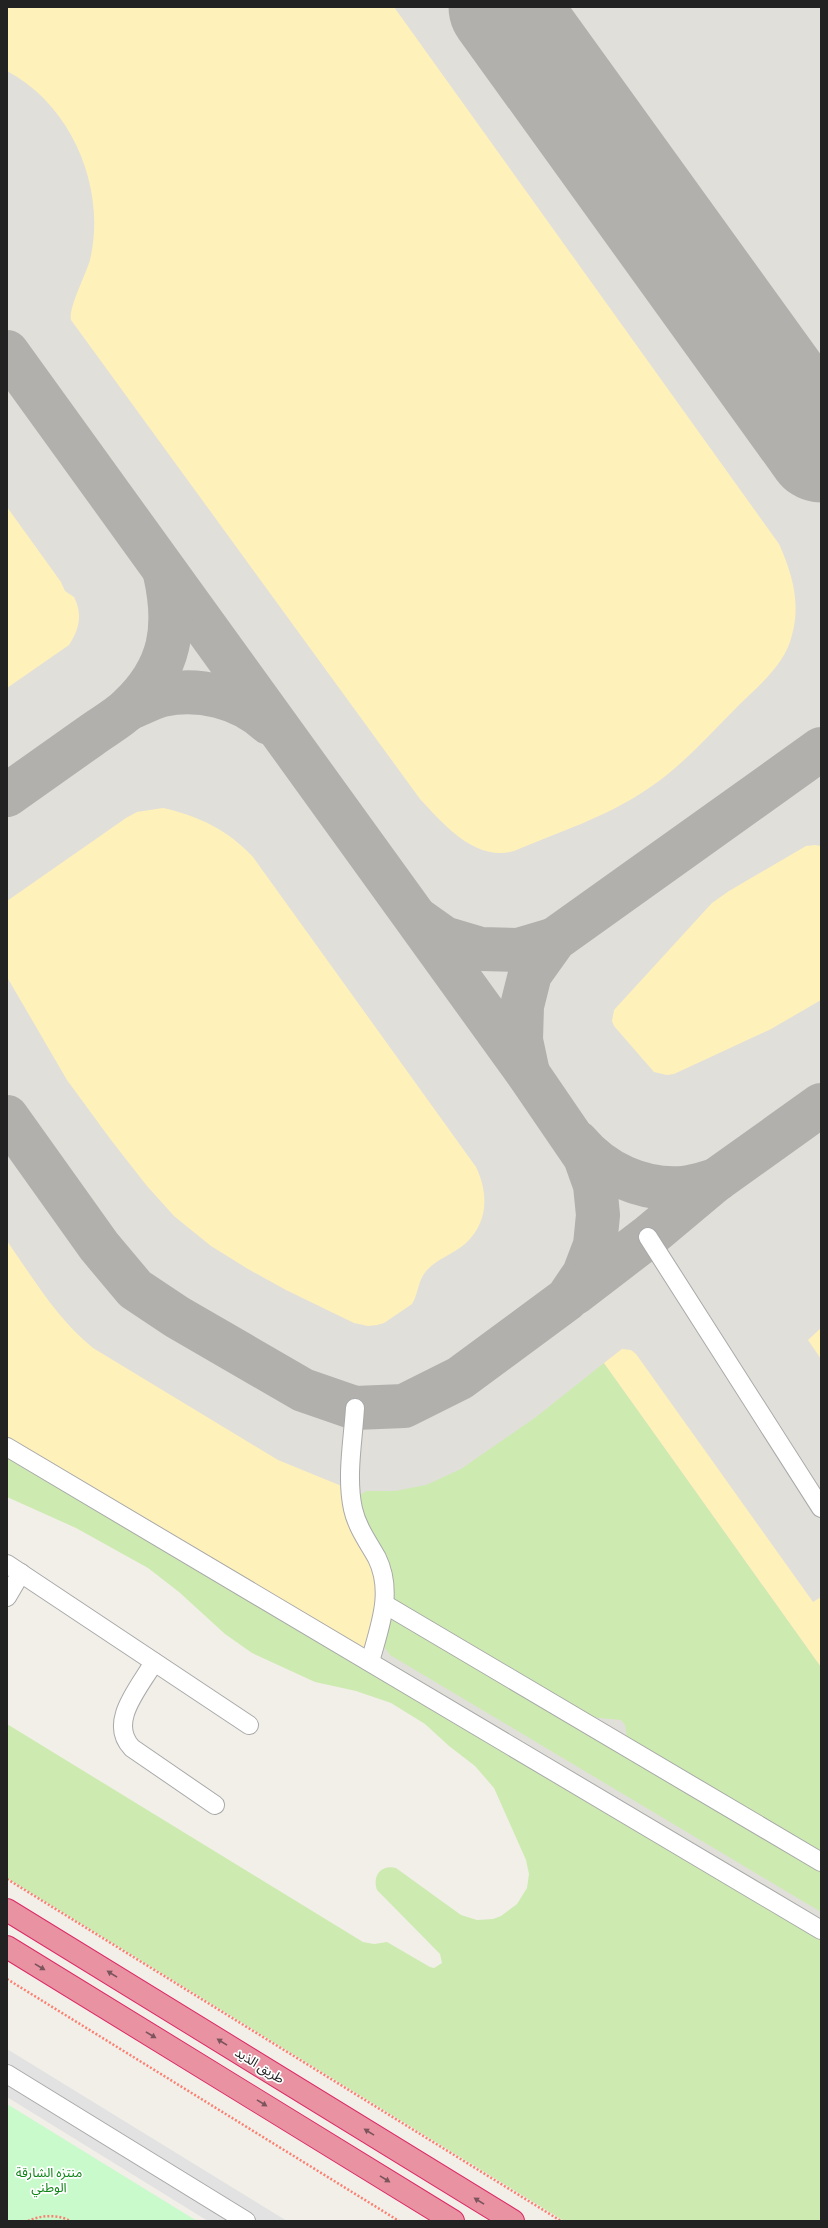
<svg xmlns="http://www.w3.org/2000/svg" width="828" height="2228" font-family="'Exo 2','Noto Sans Arabic',sans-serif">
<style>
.airport{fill:#e1dfda}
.grass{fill:#cdebb0}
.sand{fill:#fff1ba}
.park{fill:#c8facc}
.parking{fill:#e2e2e2}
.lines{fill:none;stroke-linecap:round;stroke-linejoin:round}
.taxiway{stroke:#b1b0ac;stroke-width:44}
.runway{stroke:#b1b0ac;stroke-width:109}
.minor-casing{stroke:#a9a9a9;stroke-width:20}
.highway-casing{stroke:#dc2a67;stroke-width:24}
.path{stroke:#fa8072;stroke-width:2.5;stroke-dasharray:2 2;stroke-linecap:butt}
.minor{stroke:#fff;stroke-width:18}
.highway{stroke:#e892a2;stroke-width:22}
.oneway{fill:#7b545c}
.labels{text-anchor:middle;stroke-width:3.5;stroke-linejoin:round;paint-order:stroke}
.street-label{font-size:13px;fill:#222;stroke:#fff}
.park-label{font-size:13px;fill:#0c8416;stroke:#fff}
</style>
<rect width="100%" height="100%" fill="#f2efe9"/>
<!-- airport -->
<polygon class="airport" points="7,7 821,7 821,1941 7,1458"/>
<!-- grass -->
<g class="grass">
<polygon points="604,1363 821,1667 821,1857 627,1737 625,1725 621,1720 588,1717 391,1601 367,1530 359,1496 366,1491 395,1491 426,1485 461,1469 536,1417"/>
<path d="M7 1458 821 1941V2221H564L7 1878V1724L363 1942 374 1944 387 1942 430 1967 434 1968 442 1963 440 1954 377 1890C372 1876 381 1864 396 1868L461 1915 477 1920 493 1919 501 1916 517 1904 527 1888 529 1874 526 1860 494 1788 475 1766 449 1746 425 1724 391 1703 356 1691 315 1682 252 1653 225 1634 179 1592 148 1568 76 1528 7 1497Z"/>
<polygon points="389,1615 821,1871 821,1912 390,1655 382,1644"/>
</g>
<!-- sand -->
<g class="sand">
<path d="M7 7H394L779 544C792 573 801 603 792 635 785 665 759 685 738 706 710 734 682 766 649 788 609 816 559 832 514 851 476 862 444 825 420 799L71 320C68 309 86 274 90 260 107 189 72 105 7 71Z"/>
<path d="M7 507 61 582 65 591 74 597C83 614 79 630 69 645L7 688Z"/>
<path d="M163 808C199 816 228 830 253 857L476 1167C489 1194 488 1223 465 1244 453 1254 437 1259 427 1270 417 1281 419 1293 412 1304L384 1323 377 1325 368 1326 354 1323 286 1290 248 1269 211 1246 174 1216 147 1186 111 1140 67 1080 7 977V901L126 818 137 812Z"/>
<polygon points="815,845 821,846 821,1000 771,1029 674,1074 667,1075 654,1072 614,1026 612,1021 614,1010 712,903 729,891 806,846"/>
<path d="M7 1241C33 1278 57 1319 93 1348L278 1460 344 1487 379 1581 367 1655 7 1440Z"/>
<polygon points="821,1328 821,1359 808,1340"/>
<polygon points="622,1349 631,1350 636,1354 813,1602 821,1597 821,1667 604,1363"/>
</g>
<!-- park -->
<polygon class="park" points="7,2104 197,2221 7,2221"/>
<!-- parking -->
<polygon class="parking" points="7,2049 287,2221 208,2221 7,2097"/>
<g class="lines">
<!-- taxiway -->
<g class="taxiway">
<polyline points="7,352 529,1075 585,1157 595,1185 598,1215 595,1245 584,1274 567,1299 460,1378 404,1406 355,1408 303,1390 177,1317 135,1289 99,1246 7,1117"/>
<path d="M130 708C140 704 151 698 162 695 199 687 241 697 269 723"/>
<path d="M7 795C34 776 61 757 89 737 102 727 118 719 130 707 171 668 177 627 165 574"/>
<polyline points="420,921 444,938 481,949 518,950 555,939"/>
<polyline points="528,1073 521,1040 522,1006 530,974 555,939 821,749"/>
<path d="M577 1142C603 1173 642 1191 683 1188 694 1187 705 1183 716 1180"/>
<polyline points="575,1293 648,1237 716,1180 821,1105"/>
</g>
<!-- runway -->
<polyline class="runway" points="503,7 821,448"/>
<!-- minor casing -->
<g class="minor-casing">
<g id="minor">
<polyline points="648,1237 821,1508"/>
<path d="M355 1408C353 1441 346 1477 353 1509 357 1527 368 1542 377 1558 394 1593 379 1628 370 1662"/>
<polyline points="7,1447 821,1930"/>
<polyline points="7,1564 249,1725"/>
<polyline points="7,1597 21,1573"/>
<polyline points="386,1605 821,1862"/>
<path d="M154 1662C140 1687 107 1722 132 1748L215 1805"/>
<polyline points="7,2074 246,2221"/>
</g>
</g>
<!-- highway casing -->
<g class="highway-casing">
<g id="highway">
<polyline points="7,1910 513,2221"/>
<polyline points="7,1947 453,2221"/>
</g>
</g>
<!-- path -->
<g class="path">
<polyline points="7,1879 561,2221"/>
<polyline points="7,1979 399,2221"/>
<path d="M28 2221C41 2215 58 2214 70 2221"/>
</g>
<!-- minor -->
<use href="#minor" class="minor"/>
<!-- highway -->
<use href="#highway" class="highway"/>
</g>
<!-- one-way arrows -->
<defs><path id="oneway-solid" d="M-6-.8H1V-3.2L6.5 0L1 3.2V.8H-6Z"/></defs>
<g class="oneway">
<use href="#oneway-solid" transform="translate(40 1967) rotate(31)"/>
<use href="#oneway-solid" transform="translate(112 1974) rotate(-148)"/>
<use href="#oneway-solid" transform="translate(151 2035) rotate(31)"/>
<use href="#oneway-solid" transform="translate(222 2042) rotate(-148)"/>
<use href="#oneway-solid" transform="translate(262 2103) rotate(32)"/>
<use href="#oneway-solid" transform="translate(369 2132) rotate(-148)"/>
<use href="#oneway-solid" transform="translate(385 2179) rotate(32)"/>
<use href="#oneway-solid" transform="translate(479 2201) rotate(-148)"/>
</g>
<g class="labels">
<!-- street labels -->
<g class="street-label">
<text transform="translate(260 2065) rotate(32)" y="5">طريق الذيد</text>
</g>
<!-- park labels -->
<g class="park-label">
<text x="49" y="2177">منتزه الشارقة<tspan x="49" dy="15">الوطني</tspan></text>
</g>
</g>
<!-- border -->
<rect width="828" height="2228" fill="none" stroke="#222222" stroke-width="16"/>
</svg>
